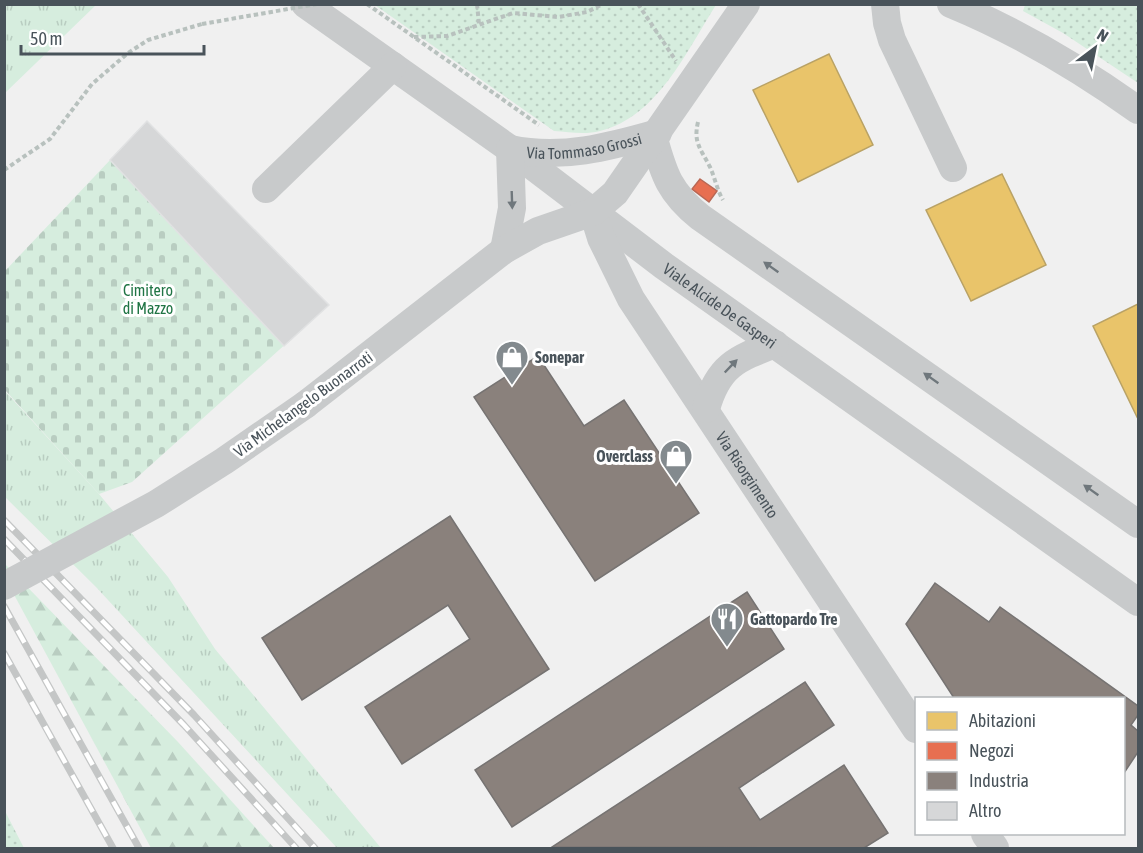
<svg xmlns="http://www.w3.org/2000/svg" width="1143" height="853" font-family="'Asap Condensed',sans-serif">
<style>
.grass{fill:url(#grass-tufts)}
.forest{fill:url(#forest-firs)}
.cemetery{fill:url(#cemetery-stones)}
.park{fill:url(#park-dots)}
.homes{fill:#e9c46a;stroke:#b9a265;stroke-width:1.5}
.shops{fill:#e76f51;stroke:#b86754;stroke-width:1.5}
.industry{fill:#8a817c;stroke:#767372;stroke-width:1.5}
.building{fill:#d6d7d8;stroke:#e1e2e3;stroke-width:1.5}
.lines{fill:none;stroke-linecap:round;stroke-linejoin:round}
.path{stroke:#b8c1be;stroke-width:4;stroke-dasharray:4.5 3;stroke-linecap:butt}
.minor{stroke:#c8cacb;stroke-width:28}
.rail-casing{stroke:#c4c6c6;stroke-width:7}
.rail{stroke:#fff;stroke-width:4.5;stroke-dasharray:14;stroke-linecap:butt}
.path-bridge{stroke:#b8c1be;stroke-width:4;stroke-dasharray:4.5 3;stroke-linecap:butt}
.minor-bridge{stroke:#c8cacb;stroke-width:28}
.oneway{fill:#6f777c}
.labels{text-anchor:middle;stroke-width:6;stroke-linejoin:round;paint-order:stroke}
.street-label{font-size:16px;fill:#49535a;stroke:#fff}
.park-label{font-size:16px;fill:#207545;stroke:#fff}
.poi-label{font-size:16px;font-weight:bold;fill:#49535a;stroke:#fff;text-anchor:start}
</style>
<defs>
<pattern id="grass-tufts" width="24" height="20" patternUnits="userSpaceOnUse" patternTransform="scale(1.5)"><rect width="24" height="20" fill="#d6edde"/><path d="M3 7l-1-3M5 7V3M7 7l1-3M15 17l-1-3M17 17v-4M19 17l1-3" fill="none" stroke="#b9cdc1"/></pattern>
<pattern id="forest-firs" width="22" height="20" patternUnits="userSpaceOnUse" patternTransform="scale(1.5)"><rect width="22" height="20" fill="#d6edde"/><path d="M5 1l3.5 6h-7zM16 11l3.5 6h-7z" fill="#b9cdc1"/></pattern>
<pattern id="cemetery-stones" width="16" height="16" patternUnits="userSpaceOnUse" patternTransform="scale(1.5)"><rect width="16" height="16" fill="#d6edde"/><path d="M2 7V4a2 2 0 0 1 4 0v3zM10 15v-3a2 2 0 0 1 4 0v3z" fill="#b9cdc1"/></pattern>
<pattern id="park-dots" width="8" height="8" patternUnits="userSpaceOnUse" patternTransform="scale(1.5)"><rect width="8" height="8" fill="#d6edde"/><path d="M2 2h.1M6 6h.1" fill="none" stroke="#b9cdc1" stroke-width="1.8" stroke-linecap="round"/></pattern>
</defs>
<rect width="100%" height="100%" fill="#f0f0f0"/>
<!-- grass -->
<g class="grass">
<polygon points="5,4 96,4 96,5 5,93"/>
<polygon points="4,390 99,494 168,577 215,649 381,848 337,848 96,587 5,497"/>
</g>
<!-- forest -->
<polygon class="forest" points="4,563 178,742 274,848 151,848 5,578"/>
<!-- cemetery -->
<polygon class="cemetery" points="147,121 329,305 132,482 99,494 5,390 5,271"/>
<!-- park -->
<g class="park">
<path d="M375 5H716C687 50 658 117 600 131 585 135 569 132 554 131Z"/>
<polygon points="1025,5 1138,5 1138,83 1063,33 1023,11"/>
<polygon points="5,811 7,815 24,848 5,848"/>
</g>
<!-- homes -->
<g class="homes">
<polygon points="829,54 873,145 798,182 753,90"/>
<polygon points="1002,174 1046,265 971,301 926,210"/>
<polygon points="1138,304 1138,416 1137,417 1093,326"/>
</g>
<!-- shops -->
<polygon class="shops" points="700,179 717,191 709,202 692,189"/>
<!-- industry -->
<g class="industry">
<polygon points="538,356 584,426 624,400 699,513 595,581 474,397"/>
<polygon points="450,516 549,669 402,764 365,707 470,639 448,605 302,700 262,638"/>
<polygon points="935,583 989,622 1000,607 1138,706 1138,715 1131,725 1138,731 1138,752 1124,773 1124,698 954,698 906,624"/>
<polygon points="747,592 784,649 512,827 475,770"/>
<polygon points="805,682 834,725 739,788 760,820 844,765 888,833 864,848 552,847"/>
</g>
<!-- building -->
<polygon class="building" points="147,121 329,305 284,346 110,160"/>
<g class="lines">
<!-- path -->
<g class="path">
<polyline points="367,4 539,125"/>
<polyline points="477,4 479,24"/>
<polyline points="638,4 676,61"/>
<polyline points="414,37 447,36 513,13 558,17 587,12 603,4"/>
<path d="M698 122C693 143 701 149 710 167 715 178 717 190 723 200"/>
<polyline points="4,170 50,139 92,84 128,53 148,40 202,24"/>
<polyline points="4,242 4,244"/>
</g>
<!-- minor -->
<g class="minor">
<path id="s1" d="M305 4 510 149 664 266 1138 602"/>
<polyline points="885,4 887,23 892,40 953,168"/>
<path d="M951 4C1019 32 1079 68 1138 110"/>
<path d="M654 139C664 175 670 193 700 217L1138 524"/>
<path id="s2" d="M510 149C561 160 609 147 658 133"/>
<polyline points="266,189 393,66"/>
<path id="s3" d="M593 212 601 238 631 299 916 729"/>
<polyline points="504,250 512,208 510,149"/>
<polyline points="305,405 504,250 538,231 593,212 615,193 746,4"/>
<path d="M706 409C718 366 736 359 775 344"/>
<polyline points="985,834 995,848"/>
</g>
<!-- rail casing -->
<g class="rail-casing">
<g id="rail">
<polyline points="4,520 194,715 315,848"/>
<polyline points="4,539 184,725 296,848"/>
<polyline points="4,606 139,848"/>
<polyline points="4,653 113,848"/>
</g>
</g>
<!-- rail -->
<use href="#rail" class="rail"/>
<!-- path-bridge -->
<polyline class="path-bridge" points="202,24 317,4"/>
<!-- minor-bridge -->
<polyline class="minor-bridge" points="4,586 156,504 224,461 305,405"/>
</g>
<!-- one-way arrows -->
<defs><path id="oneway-solid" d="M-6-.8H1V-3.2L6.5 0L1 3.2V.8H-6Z" transform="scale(1.5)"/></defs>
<g class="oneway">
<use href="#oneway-solid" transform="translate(512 200) rotate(88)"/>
<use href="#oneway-solid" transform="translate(771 267) rotate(-145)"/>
<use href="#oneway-solid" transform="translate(731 366) rotate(-46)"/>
<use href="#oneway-solid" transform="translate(931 378) rotate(-145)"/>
<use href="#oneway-solid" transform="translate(1091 490) rotate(-145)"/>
</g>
<!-- icons -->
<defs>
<g id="shop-pin" transform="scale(1.725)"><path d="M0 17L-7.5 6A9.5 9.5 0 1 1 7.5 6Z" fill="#838a8e" stroke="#fff"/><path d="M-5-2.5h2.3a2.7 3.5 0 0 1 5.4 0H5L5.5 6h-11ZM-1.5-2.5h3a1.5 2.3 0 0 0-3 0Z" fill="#fff"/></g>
<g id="restaurant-pin" transform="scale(1.725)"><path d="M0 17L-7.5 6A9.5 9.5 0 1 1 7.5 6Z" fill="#838a8e" stroke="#fff"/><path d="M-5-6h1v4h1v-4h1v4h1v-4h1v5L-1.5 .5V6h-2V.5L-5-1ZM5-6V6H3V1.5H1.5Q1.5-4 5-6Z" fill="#fff"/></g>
</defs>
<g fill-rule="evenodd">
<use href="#shop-pin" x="512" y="357"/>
<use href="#shop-pin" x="676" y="456"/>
<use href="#restaurant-pin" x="727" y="619"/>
</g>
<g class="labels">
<!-- street labels -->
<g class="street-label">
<text dy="6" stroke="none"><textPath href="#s2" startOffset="75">Via Tommaso Grossi</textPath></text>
<text dy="6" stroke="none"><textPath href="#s1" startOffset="513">Viale Alcide De Gasperi</textPath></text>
<text transform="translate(303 404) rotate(-36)" y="6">Via Michelangelo Buonarroti</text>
<text dy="6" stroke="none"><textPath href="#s3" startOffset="306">Via Risorgimento</textPath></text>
</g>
<!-- park labels -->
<g class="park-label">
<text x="148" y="296">Cimitero<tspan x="148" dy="18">di Mazzo</tspan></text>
</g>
<!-- poi labels -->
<g class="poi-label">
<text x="535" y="363">Sonepar</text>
<text x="653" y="462" text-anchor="end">Overclass</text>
<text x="750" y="625">Gattopardo Tre</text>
</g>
</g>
<!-- border -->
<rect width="1143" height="853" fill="none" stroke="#49535a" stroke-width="12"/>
<!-- legend -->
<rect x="915" y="697" width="210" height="138" fill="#ffffff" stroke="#b6babd" stroke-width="1.5"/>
<rect x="927" y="712" width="30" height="18" fill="#e9c46a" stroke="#b6babd" stroke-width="1.5"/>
<text x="969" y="727" font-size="18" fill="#49535a">Abitazioni</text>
<rect x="927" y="742" width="30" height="18" fill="#e76f51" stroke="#b6babd" stroke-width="1.5"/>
<text x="969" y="757" font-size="18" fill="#49535a">Negozi</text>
<rect x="927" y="772" width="30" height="18" fill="#8a817c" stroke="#b6babd" stroke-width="1.5"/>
<text x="969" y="787" font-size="18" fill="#49535a">Industria</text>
<rect x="927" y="802" width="30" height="18" fill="#d6d7d8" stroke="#b6babd" stroke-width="1.5"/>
<text x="969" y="817" font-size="18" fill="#49535a">Altro</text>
<!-- north arrow -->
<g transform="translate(1095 48) rotate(32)" stroke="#ffffff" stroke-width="4.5" paint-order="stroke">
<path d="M0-4.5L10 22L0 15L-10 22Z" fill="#49535a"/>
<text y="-9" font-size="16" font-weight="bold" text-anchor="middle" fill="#49535a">N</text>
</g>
<!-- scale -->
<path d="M21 45v9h183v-9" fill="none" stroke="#49535a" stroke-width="3"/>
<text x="30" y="45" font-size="18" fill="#49535a" stroke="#ffffff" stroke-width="4.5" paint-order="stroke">50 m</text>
</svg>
